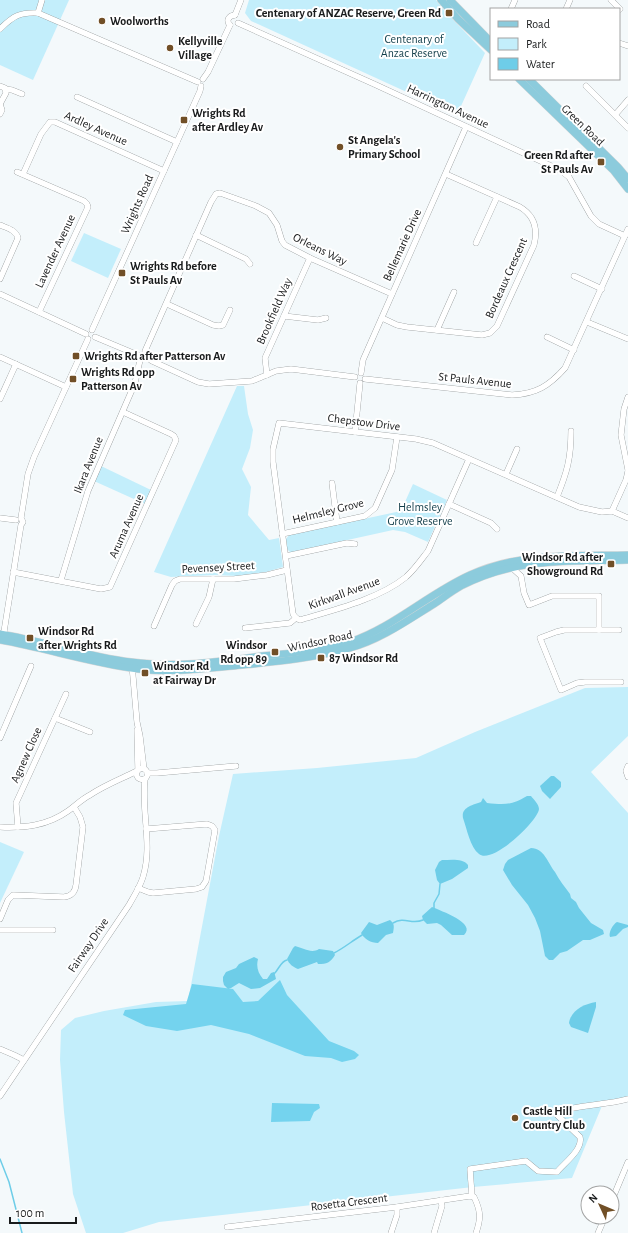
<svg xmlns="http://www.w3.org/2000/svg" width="628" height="1233" font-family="'Alegreya Sans',sans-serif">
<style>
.green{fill:#c3eefb}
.forest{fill:#74d3ee}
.water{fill:#6ecde8}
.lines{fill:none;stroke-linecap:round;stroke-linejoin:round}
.stream{stroke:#6ecde8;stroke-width:1.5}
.minor-casing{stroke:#84898a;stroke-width:6}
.major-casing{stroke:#d6d6d6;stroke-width:8}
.minor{stroke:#fff;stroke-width:5.5}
.major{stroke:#8ccbdc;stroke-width:7}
.poi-dot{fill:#714f27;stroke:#fff;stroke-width:1.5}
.labels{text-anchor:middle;stroke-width:4;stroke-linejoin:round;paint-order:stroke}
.poi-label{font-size:12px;font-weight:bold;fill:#191b1c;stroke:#fff;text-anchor:start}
.park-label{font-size:12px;fill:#123e4a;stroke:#fff}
.street-label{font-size:12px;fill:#191b1c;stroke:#fff}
</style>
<rect width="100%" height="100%" fill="#f4f9fb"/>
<!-- green -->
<g class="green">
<polygon points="0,0 69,0 33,80 0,65"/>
<polygon points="249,0 436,0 444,10 485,53 457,115 251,21 245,13"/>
<polygon points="84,233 121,249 108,278 71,261"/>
<polygon points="237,386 244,386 248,414 253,430 250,448 242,469 251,487 248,515 269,540 279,538 283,567 266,572 238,576 215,575 171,577 154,572"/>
<polygon points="101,466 151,490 145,504 94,481"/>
<polygon points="413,484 447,500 428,542 405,532 393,530 293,552 290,552 287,549 286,539 289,535 401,511"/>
<polygon points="628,687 628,736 591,772 628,813 628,1097 604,1101 572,1178 473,1187 159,1222 123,1233 86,1233 73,1194 64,1112 60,1060 61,1030 75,1018 104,1011 156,1002 188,1001 219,836 233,774 317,768 416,758 475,732 585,688"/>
<polygon points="0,842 24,852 0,903"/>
</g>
<!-- forest -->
<g class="forest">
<polygon points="280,980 287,995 329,1041 354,1051 359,1055 355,1059 342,1062 331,1058 305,1056 249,1034 211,1025 177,1031 146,1026 123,1015 125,1010 186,1004 192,984 233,989 243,1002 258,1001"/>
<polygon points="272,1103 319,1104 320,1108 314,1112 310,1121 271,1122"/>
</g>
<!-- water -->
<g class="water">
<polygon points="551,776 554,776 561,782 561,787 550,799 542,791 540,786"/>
<path d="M527 796H531C533 799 539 804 539 809 538 821 492 865 479 854 470 847 467 829 463 818 461 807 473 805 481 802L483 798 487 803C505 805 512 805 527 796Z"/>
<path d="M531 848C544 848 548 863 555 872 559 880 565 887 570 894L571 898 576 902 579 908 591 923 603 930 604 934 590 940H583L567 951 560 953 553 960H549L545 956 540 931 535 918 528 905 512 885 503 870 505 864 508 860Z"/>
<path d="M442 860C451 860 463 858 468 865V868L452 879 440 884 437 880 435 870 439 862Z"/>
<path d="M432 907C441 911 477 923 464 935H452L441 925 437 923 427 924 423 920 422 916Z"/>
<path d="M390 920C395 924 394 927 393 933L386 935 378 943C371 943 364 939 361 933L369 922 377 925Z"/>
<path d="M617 922 628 925V927L623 929 616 936 610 937C608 933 613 924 617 922Z"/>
<path d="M295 946C304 948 311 954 319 949L333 951 335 955C330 963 327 964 318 964L317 962 298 969C293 967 289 964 287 959L293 948Z"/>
<path d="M254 957 258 959C256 967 258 973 263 979H267L271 973 274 972 275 975 276 979 260 988 251 989 239 983 231 988 228 989 224 985 223 981V977L226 972 236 968 239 964Z"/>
<path d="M596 1002V1007L588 1033 571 1027 569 1023C571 1010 584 1004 596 1002Z"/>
</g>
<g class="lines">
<!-- stream -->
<g class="stream">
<polyline points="434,908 434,903 439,894 440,884"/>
<path d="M393 923C405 916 411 925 423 920"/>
<path d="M334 953C344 948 352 941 362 935"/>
<path d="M274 974C279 969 281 961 287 960"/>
<polyline points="0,1159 9,1182 22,1233"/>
</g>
<!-- minor casing -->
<g class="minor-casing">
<g id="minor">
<polyline points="611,0 620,9 619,10"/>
<polyline points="511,9 515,0"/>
<polyline points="566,9 570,0"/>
<polyline points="38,13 42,0"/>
<polyline points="235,15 241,0"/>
<polyline points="238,23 374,84 560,170 569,177 591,216 599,224 625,236"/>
<path d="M230 25C227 22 227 19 231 16L235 15"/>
<path d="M0 29C13 16 20 12 38 13L198 82"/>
<polyline points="619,43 628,46"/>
<polyline points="203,79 208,72 230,25"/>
<polyline points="0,86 5,88 6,93 0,104"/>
<polyline points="586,86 628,128"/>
<polyline points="5,89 12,90 22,94"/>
<polyline points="77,97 177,142"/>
<polyline points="0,104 2,110 0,114"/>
<polyline points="615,115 628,100"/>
<polyline points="17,172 84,201 87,204 88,207 39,312"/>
<polyline points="23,174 41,134 50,122 55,122 164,171"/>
<path d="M0 225C7 228 16 230 18 238L0 279"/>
<polyline points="196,235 246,259 250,264"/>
<polyline points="476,243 497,197"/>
<polyline points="574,276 602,289"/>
<polyline points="0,294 86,334"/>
<polyline points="167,304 213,325 219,326 223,325 230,310"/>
<polyline points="284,316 318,320 326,318"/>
<path d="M382 318 397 325 407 327 482 335 490 333 497 326 534 245C538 229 535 216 520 207L446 174"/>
<polyline points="587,322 628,339"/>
<polyline points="92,330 200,91 201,86"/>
<polyline points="437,330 454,292"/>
<polyline points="95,337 138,355"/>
<polyline points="547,337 574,350"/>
<polyline points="145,351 211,202 216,194 220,193 256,206 269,213 277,225 282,241 285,245 310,258 392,294"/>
<polyline points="0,357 66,387"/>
<polyline points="148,358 152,361 198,382 209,384 252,381 276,371 291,369 355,377"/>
<polyline points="361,373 363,360 466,127"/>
<polyline points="267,375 265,358 310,258"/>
<path d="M365 379 512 395C536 394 549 386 565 368L628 229"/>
<polyline points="628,397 624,409 621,435 628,470"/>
<polyline points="0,399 16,364"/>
<polyline points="355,432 360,383"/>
<polyline points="506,474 517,449"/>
<polyline points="332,483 337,522"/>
<path d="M557 497C567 472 571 459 571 431"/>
<polyline points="449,504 491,523 497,529"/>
<polyline points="612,511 626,480 628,471"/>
<polyline points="0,518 16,520"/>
<polyline points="282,534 365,516 375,508 392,470 397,437"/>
<polyline points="286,556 347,543 355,544"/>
<polyline points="511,567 521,576 524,593 529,605 552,596 599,596 599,630"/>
<polyline points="13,572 101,589 110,587 176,440 174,436 171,434 123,412"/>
<polyline points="61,580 88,491 135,383 140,360"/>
<polyline points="296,618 293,614 273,462 273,449 279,423 416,439 433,443 579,507 602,512 612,511 628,518"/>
<path d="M296 618 300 620C334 610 379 599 406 577 415 569 421 560 428 551L469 459"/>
<polyline points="196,624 209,597 213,579"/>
<polyline points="154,626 172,585 175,581 180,579 234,579 267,575 287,570"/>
<polyline points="245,628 290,623 296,618"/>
<polyline points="619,630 564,630 556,632 540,638 561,690 577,683 585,682 621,682"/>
<polyline points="3,638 21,525 23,522 21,518 28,474 34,457 88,339"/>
<polyline points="132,665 137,722 140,736 144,769"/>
<polyline points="55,718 90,732"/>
<polyline points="137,730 138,770"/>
<polyline points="0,738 31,666"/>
<polyline points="628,766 626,771 628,777"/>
<circle cx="142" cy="774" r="5.5"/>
<polyline points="147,773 157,773 236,766"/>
<path d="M0 827C24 828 47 826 68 811 75 806 82 799 90 795 105 785 121 779 137 771"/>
<polyline points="18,827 16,803 66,694"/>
<polyline points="138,888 148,892 153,893 196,889 202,887 206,881 215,830 212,826 207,824 146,829"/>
<path d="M0 919 8 900 13 895 64 897C72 896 75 892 76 885L83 827 80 817 74 807"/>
<polyline points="0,930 53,930"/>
<polyline points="0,1049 14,1055 24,1060"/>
<path d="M0 1096 129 905C134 896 140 887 143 877 153 845 141 812 145 779"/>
<path d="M472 1196 470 1169 526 1161 538 1171 557 1172C564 1163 583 1150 580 1137L555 1113C578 1104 604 1106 628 1099"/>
<polyline points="612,1200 628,1162"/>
<path d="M227 1227 397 1207 470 1196 474 1197C481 1211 481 1219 476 1233"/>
<polyline points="391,1233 397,1215 397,1207"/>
<polyline points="434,1233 442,1206 441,1200"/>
<polyline points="598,1233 605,1217"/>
</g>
</g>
<!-- major casing -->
<g class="major-casing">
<g id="major">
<polyline points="441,0 458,19 491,50"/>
<polyline points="450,0 491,42"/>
<polyline points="519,79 614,171 628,189"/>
<polyline points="529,79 618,167 628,179"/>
<path d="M0 634C44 641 87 657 131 662 175 668 219 662 262 656 291 653 322 651 350 642 394 627 428 594 470 575 520 552 574 556 628 555"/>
<path d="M0 640C46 648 91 663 138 669 169 673 202 669 233 666 272 662 312 659 350 648 380 640 408 620 434 604 443 598 452 591 461 586 517 557 568 562 628 560"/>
</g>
</g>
<!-- minor -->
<use href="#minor" class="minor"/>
<!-- major -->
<use href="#major" class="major"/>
</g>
<!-- markers -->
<g class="poi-dot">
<rect x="445" y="9" width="8" height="8" rx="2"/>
<circle cx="102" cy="21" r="4"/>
<circle cx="170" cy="48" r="4"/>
<rect x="180" y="116" width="8" height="8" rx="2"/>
<circle cx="340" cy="147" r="4"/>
<rect x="597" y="158" width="8" height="8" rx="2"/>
<rect x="118" y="269" width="8" height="8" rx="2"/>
<rect x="72" y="352" width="8" height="8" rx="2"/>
<rect x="69" y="375" width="8" height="8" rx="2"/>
<rect x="607" y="560" width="8" height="8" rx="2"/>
<rect x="26" y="634" width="8" height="8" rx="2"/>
<rect x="271" y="648" width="8" height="8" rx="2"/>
<rect x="317" y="654" width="8" height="8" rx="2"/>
<rect x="141" y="669" width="8" height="8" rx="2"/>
<circle cx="515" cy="1118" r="4"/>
</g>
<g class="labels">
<!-- poi labels -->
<g class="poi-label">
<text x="441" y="17" text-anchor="end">Centenary of ANZAC Reserve, Green Rd</text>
<text x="110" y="25">Woolworths</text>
<text x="178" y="45">Kellyville<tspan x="178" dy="14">Village</tspan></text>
<text x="192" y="117">Wrights Rd<tspan x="192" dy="14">after Ardley Av</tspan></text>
<text x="348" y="144">St Angela's<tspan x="348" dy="14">Primary School</tspan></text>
<text x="593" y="159" text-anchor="end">Green Rd after<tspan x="593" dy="14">St Pauls Av</tspan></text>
<text x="130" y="270">Wrights Rd before<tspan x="130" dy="14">St Pauls Av</tspan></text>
<text x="84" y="360">Wrights Rd after Patterson Av</text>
<text x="81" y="376">Wrights Rd opp<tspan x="81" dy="14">Patterson Av</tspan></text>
<text x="603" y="561" text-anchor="end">Windsor Rd after<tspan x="603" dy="14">Showground Rd</tspan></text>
<text x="38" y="635">Windsor Rd<tspan x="38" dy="14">after Wrights Rd</tspan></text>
<text x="267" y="649" text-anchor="end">Windsor<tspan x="267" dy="14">Rd opp 89</tspan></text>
<text x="329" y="662">87 Windsor Rd</text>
<text x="153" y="670">Windsor Rd<tspan x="153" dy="14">at Fairway Dr</tspan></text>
<text x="523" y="1115">Castle Hill<tspan x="523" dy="14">Country Club</tspan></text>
</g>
<!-- park labels -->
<g class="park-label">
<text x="414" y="43">Centenary of<tspan x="414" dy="14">Anzac Reserve</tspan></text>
<text x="420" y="511">Helmsley<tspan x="420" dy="14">Grove Reserve</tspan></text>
</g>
<!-- street labels -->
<g class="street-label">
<text transform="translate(448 106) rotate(25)" y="4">Harrington Avenue</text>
<text transform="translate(583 125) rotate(44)" y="4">Green Road</text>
<text transform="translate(96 128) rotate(24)" y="4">Ardley Avenue</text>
<text transform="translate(137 204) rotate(-66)" y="4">Wrights Road</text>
<text transform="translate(402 245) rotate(-66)" y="4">Bellemarie Drive</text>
<text transform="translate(320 249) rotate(26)" y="4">Orleans Way</text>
<text transform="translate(55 251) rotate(-65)" y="4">Lavender Avenue</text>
<text transform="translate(506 278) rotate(-66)" y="4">Bordeaux Crescent</text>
<text transform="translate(274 311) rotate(-66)" y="4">Brookfield Way</text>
<text transform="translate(475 380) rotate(6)" y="4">St Pauls Avenue</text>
<text transform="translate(364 422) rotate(7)" y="4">Chepstow Drive</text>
<text transform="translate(88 465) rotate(-68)" y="4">Ikara Avenue</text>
<text transform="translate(328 511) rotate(-14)" y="4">Helmsley Grove</text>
<text transform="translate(126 526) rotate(-66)" y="4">Aruma Avenue</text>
<text transform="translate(218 567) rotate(-3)" y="4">Pevensey Street</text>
<text transform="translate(344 593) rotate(-20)" y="4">Kirkwall Avenue</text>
<text transform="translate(320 641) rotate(-12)" y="4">Windsor Road</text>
<text transform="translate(26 755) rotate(-66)" y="4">Agnew Close</text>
<text transform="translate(88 945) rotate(-56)" y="4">Fairway Drive</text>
<text transform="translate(349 1202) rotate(-7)" y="4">Rosetta Crescent</text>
</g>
</g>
<!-- legend -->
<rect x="490" y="8" width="130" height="72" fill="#ffffff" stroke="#a3a4a4"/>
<rect x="498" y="21" width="20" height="6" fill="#8ccbdc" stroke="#a3a4a4"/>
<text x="526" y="28" font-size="12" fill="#191b1c">Road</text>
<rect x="498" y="38" width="20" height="12" fill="#c3eefb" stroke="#a3a4a4"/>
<text x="526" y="48" font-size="12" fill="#191b1c">Park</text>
<rect x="498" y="58" width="20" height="12" fill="#6ecde8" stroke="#a3a4a4"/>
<text x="526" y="68" font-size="12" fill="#191b1c">Water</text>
<!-- north arrow -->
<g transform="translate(600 1205) rotate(314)"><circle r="19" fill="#ffffff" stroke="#a3a4a4"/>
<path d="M0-3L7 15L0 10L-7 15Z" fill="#714f27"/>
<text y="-6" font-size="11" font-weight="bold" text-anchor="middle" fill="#191b1c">N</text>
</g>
<!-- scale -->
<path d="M10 1217v6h66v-6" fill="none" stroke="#191b1c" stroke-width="2"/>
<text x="16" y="1217" font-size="12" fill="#191b1c" stroke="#ffffff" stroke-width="3" paint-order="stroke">100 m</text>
</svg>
